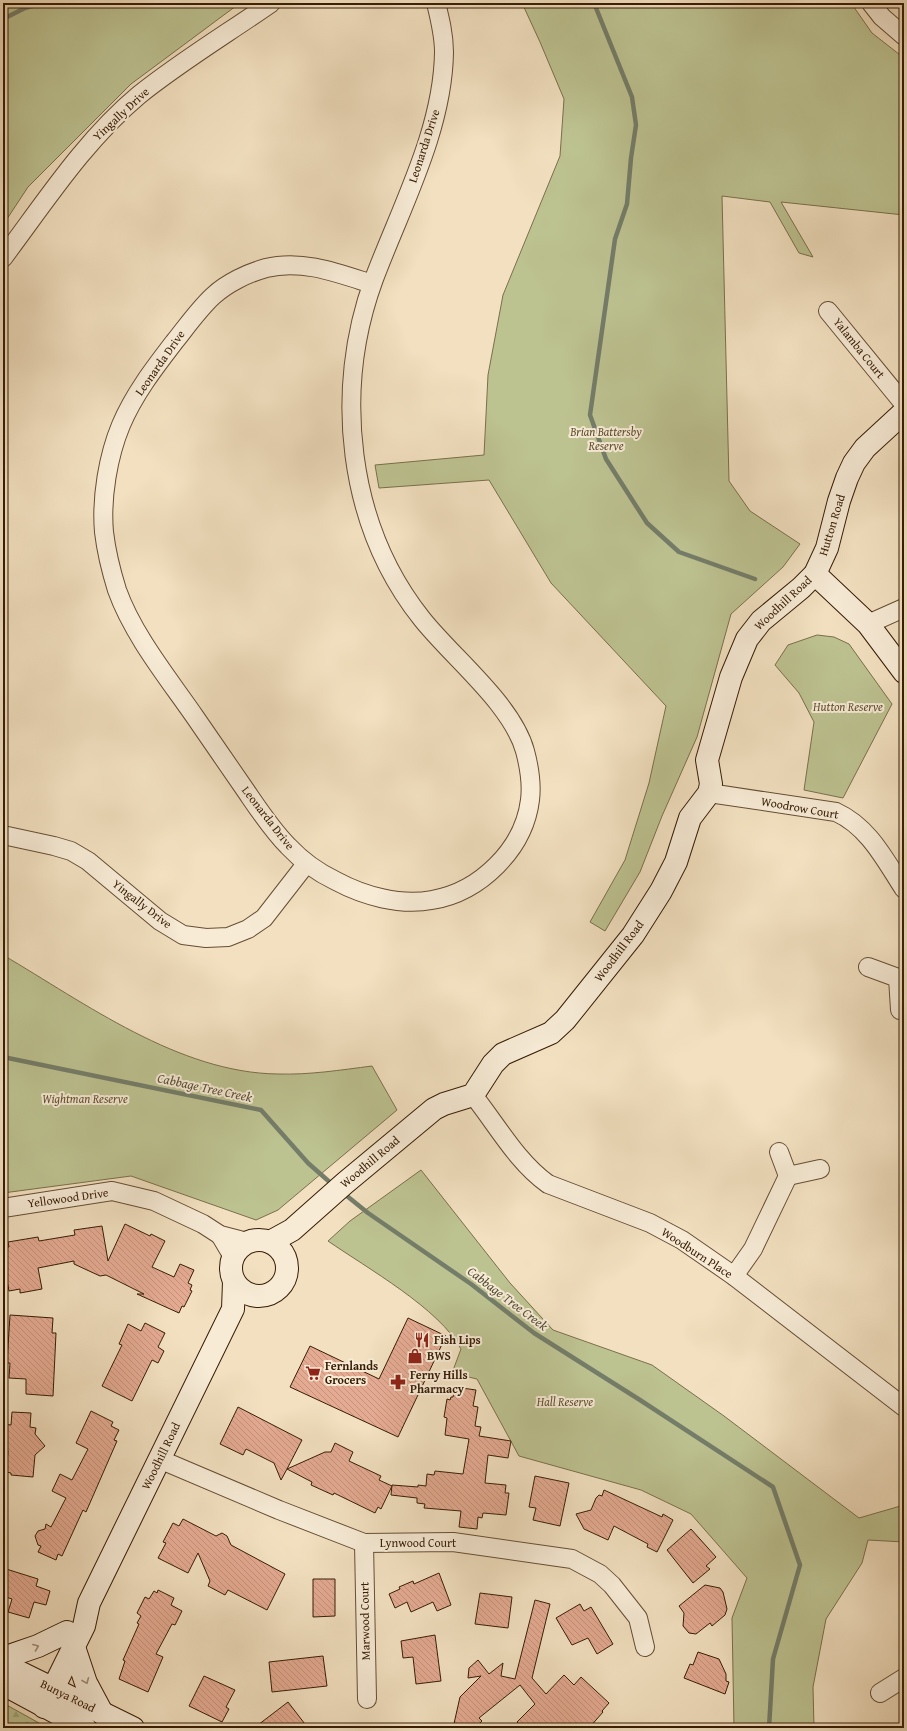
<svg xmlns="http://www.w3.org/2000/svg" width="907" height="1731" font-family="'Gentium Book Plus',serif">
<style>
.forest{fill:url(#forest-firs);stroke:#7a6f4a}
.park{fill:#bdc291;stroke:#7a6f4a}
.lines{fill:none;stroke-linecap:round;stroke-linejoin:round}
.stream{stroke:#747d69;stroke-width:4.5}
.building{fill:url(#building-back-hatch);stroke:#371c04}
.street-casing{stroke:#664d33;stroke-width:20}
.secondary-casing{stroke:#371c04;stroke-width:24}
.street{stroke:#f7ebd6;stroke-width:18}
.secondary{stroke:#f7ebd6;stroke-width:22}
.oneway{stroke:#a18e78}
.labels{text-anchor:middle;stroke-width:4;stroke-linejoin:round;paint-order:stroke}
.street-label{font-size:12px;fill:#371c04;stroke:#f7ebd6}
.park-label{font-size:12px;font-style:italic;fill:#5f4e2e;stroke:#f7ebd6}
.poi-label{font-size:12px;font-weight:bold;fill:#371c04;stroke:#f7ebd6;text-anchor:start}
.water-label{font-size:13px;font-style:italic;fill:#554d36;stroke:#f7ebd6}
</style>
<defs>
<pattern id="forest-firs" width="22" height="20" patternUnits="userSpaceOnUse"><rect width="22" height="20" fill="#bdc291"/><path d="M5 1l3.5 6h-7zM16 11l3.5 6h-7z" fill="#a3a67b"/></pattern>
<pattern id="building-back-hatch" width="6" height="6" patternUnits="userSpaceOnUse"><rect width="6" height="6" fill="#e4aa92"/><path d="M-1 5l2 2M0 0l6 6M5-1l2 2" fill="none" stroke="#c4927c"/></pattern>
</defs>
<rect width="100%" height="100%" fill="#f2e0c0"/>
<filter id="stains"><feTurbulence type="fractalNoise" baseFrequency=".005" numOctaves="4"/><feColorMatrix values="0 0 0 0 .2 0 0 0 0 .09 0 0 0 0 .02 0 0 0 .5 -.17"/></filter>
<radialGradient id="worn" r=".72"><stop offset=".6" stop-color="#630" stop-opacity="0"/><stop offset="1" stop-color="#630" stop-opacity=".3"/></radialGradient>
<!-- forest -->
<polygon class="forest" points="3,1703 48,1728 3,1728"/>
<!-- park -->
<g class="park">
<polygon points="3,3 240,3 131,84 28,187 3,225"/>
<polygon points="522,3 851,3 872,33 904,58 904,215 781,202 813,257 799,253 770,202 722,196 729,481 750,511 800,544 783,567 731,614 697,737 662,816 640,872 605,931 590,922 625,860 649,783 666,706 551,583 489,480 379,488 375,465 484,455 488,375 503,295 560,156 564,99 540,42"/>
<polygon points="817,635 834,637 849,644 892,704 843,798 804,790 814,722 799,693 775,665 788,645"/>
<path d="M3 955C85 1003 179 1073 278 1074 309 1075 341 1070 372 1066L397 1110 278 1210 256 1220 131 1176 3 1193Z"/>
<path d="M421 1170 510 1283 553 1330 652 1365 724 1416 859 1518 904 1505V1542L868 1540 862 1563 826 1619 813 1687 814 1728H734L732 1618 747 1578 691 1514 641 1490 519 1456 477 1379 452 1373 461 1349C440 1309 367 1268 328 1241L350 1221Z"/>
</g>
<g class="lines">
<!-- stream -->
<g class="stream">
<polyline points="594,3 632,97 636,125 631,158 627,204 615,239 590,415 606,459 647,523 679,552 755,579"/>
<polyline points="3,19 25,8 42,3"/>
<polyline points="3,1057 261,1110 308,1163 333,1185"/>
<polyline points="342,1192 368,1213 471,1284 534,1333 640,1400 773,1487 800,1565 773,1659 769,1728"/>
</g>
</g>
<!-- building -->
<g class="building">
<polygon points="125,1224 150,1236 151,1234 165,1241 152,1267 174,1277 180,1264 194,1270 188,1283 192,1285 190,1290 192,1291 184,1307 182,1306 179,1313 137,1294 144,1294 106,1275 100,1276 74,1264 74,1261 38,1268 42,1289 20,1293 20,1289 9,1291 3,1259 3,1248 9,1247 8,1242 38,1237 39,1241 75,1235 74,1230 102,1226 108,1261"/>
<polygon points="10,1315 53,1318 52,1333 56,1333 53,1396 26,1394 26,1379 9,1378 10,1363 7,1363"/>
<polygon points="408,1318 446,1336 398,1437 290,1387 310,1346 379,1379"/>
<polygon points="145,1323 165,1333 158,1347 164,1351 158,1363 152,1360 132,1401 102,1386 122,1345 119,1344 128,1324 141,1331"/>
<polygon points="455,1387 476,1390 473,1406 478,1407 475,1426 481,1427 479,1436 511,1441 508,1458 488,1455 485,1483 506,1485 505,1493 509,1493 506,1515 483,1513 482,1518 478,1517 477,1529 459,1527 461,1511 424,1508 425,1504 417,1503 417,1498 391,1495 392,1485 418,1487 418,1485 426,1486 427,1474 434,1475 435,1471 463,1474 469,1439 445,1435 447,1418 444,1417 447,1399 450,1400 451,1397 453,1397"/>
<polygon points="238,1407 302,1440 287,1469 325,1452 331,1452 335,1443 353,1452 349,1461 381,1476 379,1480 392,1486 381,1509 378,1507 375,1513 334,1493 333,1495 311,1485 312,1482 287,1469 281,1480 274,1463 246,1449 243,1455 220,1444"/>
<polygon points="91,1411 113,1422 111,1426 119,1430 114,1440 117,1441 86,1512 83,1510 62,1556 58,1554 56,1560 38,1552 41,1546 38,1545 35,1536 38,1531 45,1529 46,1524 51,1527 66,1498 52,1491 60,1474 72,1480 88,1449 76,1443"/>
<polygon points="12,1412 31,1413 30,1427 36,1428 35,1434 45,1446 35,1455 33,1477 11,1475 11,1473 6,1472 8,1451 3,1446 3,1424 11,1425"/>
<polygon points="535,1476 569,1483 560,1526 533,1520 536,1508 529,1507"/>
<polygon points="604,1490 662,1517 663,1514 673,1520 657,1552 647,1547 648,1544 614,1526 608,1540 584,1529 576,1514 591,1510 596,1498 599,1495 602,1496"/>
<polygon points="183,1519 216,1536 222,1533 227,1536 231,1545 285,1574 267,1610 228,1590 225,1595 208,1586 210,1581 198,1553 188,1573 158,1558 166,1543 163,1542 173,1523 179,1526"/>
<polygon points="691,1529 716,1557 706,1566 710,1569 693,1583 667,1550"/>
<polygon points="3,1568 38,1579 36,1586 50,1591 46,1605 34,1602 29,1618 8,1612 12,1599 3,1596"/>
<polygon points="439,1573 451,1605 437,1611 433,1602 411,1612 407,1602 395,1608 389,1594 400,1589 399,1587 413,1581 414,1584"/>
<polygon points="313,1579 335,1579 335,1616 313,1617"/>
<polygon points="705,1585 720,1588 723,1592 727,1609 725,1615 712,1626 710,1623 696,1634 689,1633 683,1626 684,1613 679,1606"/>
<polygon points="158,1590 174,1598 171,1605 182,1611 175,1625 172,1624 156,1654 163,1657 148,1692 119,1679 125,1661 123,1660 139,1624 137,1623 141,1616 137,1613 145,1597 149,1599 154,1591 157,1593"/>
<polygon points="480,1593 512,1597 508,1628 475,1624"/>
<polygon points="535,1600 550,1604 532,1678 546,1694 564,1675 574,1685 581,1677 609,1703 602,1711 603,1712 589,1728 523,1728 517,1722 535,1704 520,1685 479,1718 482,1721 475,1728 453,1728 460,1697 481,1676 468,1678 469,1668 478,1660 489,1674 503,1663 501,1676 515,1679"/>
<polygon points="580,1604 584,1611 591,1607 613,1644 597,1654 588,1638 572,1645 556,1618"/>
<polygon points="435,1635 441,1681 416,1684 413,1657 403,1658 401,1641"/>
<polygon points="698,1652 719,1659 726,1674 726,1681 729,1682 725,1694 684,1678 690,1664 693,1665"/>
<polygon points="323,1656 327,1686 272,1692 269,1662"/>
<polygon points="204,1676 235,1690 226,1707 229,1709 222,1722 189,1706"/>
<polygon points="288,1702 308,1728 254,1728"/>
</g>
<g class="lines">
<!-- street casing -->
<g class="street-casing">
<g id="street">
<polyline points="871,3 882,17 904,36"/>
<path d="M3 258C45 202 85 140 139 95 180 62 228 33 271 3"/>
<path d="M372 284C338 273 302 259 266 268 248 273 227 283 213 296 199 309 187 326 175 341 155 367 134 394 121 425 108 456 101 498 104 532 106 549 112 574 117 590 133 635 168 678 195 717 212 742 229 766 246 791 259 810 272 830 288 846 302 861 317 872 336 881 364 896 400 906 432 900 480 892 524 849 530 800 532 784 529 766 525 751 512 704 453 658 422 619 347 525 333 390 374 279 401 207 443 130 444 52 444 35 440 19 436 3"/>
<polyline points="828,311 904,404"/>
<polyline points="868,624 904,608"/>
<path d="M709 793 836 812C869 827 885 860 904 889"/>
<polyline points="3,835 54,846 71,851 88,861 160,921 183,935 206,938 228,937 248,929 264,918 306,864"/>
<polyline points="868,967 898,978 900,1010"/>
<path d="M473 1095C497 1125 517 1162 548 1184L650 1223 682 1240 734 1276 904 1407"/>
<polyline points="779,1152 788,1176 820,1169"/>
<polyline points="3,1208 112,1191 154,1201 203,1224 220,1235 247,1242"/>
<polyline points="220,1235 233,1257"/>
<polyline points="734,1276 753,1249 788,1176"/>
<polyline points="159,1459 279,1510 364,1543 453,1542 572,1559 600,1574 612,1585 638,1618 645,1647"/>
<polyline points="364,1543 367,1699"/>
<polyline points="880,1693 904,1678"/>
</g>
</g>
<!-- secondary casing -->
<g class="secondary-casing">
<g id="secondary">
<polyline points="815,574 868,624 904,672"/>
<circle cx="259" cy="1268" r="28"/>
<polyline points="270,1242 292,1230 345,1183 434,1109 444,1104 473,1095 493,1064 503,1054 551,1033 565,1020 633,935 661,891 676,862 690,818 709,793 711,784 707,760 731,677 747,639 761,621 801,588 815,574 827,548 839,501 847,478 854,463 865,448 904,412"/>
<polyline points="74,1647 86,1683 102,1713"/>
<polyline points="3,1658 38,1646 67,1632"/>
<polyline points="3,1664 133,1728"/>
<polyline points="3,1684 85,1728"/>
<polyline points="44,1707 84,1626 89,1603 233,1309 234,1282"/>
</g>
</g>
<!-- street -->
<use href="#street" class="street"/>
<!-- secondary -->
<use href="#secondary" class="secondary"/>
</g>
<!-- one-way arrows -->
<defs><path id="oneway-chevron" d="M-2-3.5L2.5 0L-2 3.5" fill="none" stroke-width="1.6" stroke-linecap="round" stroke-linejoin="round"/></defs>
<g class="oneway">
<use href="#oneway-chevron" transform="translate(36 1647) rotate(-21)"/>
<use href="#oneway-chevron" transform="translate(86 1681) rotate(68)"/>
</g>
<!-- icons -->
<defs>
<g id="restaurant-bare" transform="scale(1.2)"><path d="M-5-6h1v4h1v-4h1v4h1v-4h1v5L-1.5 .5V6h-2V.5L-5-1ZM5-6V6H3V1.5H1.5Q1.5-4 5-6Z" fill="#8f2418" stroke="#f7ebd6" stroke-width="2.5" paint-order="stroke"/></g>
<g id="shop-bare" transform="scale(1.2)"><path d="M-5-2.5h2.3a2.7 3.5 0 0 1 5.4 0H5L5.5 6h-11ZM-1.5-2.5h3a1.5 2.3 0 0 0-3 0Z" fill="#8f2418" stroke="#f7ebd6" stroke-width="2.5" paint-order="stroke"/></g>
<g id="supermarket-bare" transform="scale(1.2)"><path d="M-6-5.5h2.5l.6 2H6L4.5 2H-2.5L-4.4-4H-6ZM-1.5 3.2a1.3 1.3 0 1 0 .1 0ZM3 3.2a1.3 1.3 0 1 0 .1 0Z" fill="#8f2418" stroke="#f7ebd6" stroke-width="2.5" paint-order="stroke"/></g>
<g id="pharmacy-bare" transform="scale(1.2)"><path d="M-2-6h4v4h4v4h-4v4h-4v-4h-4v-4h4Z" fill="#8f2418" stroke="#f7ebd6" stroke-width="2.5" paint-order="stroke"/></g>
</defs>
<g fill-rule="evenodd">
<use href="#restaurant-bare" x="422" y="1340"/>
<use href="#shop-bare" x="415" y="1356"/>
<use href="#supermarket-bare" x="313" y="1373"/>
<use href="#pharmacy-bare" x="398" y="1382"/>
</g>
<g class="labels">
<!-- street labels -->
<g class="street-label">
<text transform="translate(121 114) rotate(-43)" y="4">Yingally Drive</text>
<text transform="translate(424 146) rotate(-72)" y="4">Leonarda Drive</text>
<text transform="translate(859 348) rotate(51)" y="4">Yalamba Court</text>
<text transform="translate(160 363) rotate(-55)" y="4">Leonarda Drive</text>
<text transform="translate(832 525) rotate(-73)" y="4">Hutton Road</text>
<text transform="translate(783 603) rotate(-43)" y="4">Woodhill Road</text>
<text transform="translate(800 808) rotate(10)" y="4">Woodrow Court</text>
<text transform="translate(268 818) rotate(52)" y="4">Leonarda Drive</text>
<text transform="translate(142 904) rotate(38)" y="4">Yingally Drive</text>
<text transform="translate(619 951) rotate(-53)" y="4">Woodhill Road</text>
<text transform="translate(370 1162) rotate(-40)" y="4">Woodhill Road</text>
<text transform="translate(68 1198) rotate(-8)" y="4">Yellowood Drive</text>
<text transform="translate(697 1253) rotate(33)" y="4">Woodburn Place</text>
<text transform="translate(161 1456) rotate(-64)" y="4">Woodhill Road</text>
<text x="418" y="1547">Lynwood Court</text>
<text transform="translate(365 1621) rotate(-91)" y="4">Marwood Court</text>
<text transform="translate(68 1696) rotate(26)" y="4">Bunya Road</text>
</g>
<!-- park labels -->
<g class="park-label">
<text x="606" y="436">Brian Battersby<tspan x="606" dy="14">Reserve</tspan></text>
<text x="848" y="711">Hutton Reserve</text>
<text x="85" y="1103">Wightman Reserve</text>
<text x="565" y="1406">Hall Reserve</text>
</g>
<!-- poi labels -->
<g class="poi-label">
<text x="434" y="1344">Fish Lips</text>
<text x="427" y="1360">BWS</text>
<text x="325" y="1370">Fernlands<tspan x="325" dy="14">Grocers</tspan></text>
<text x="410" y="1379">Ferny Hills<tspan x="410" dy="14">Pharmacy</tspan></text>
</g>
<!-- water labels -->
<g class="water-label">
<text transform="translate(205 1087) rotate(12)" y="5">Cabbage Tree Creek</text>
<text transform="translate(508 1298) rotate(37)" y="5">Cabbage Tree Creek</text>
</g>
</g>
<!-- margin -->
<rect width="907" height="1731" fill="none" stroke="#f2e0c0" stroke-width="16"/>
<rect x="4" y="4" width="899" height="1723" fill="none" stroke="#371c04" stroke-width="2"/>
<rect x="8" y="8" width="891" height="1715" fill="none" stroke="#371c04"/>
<rect width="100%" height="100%" filter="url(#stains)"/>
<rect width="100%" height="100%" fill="url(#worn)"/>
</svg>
